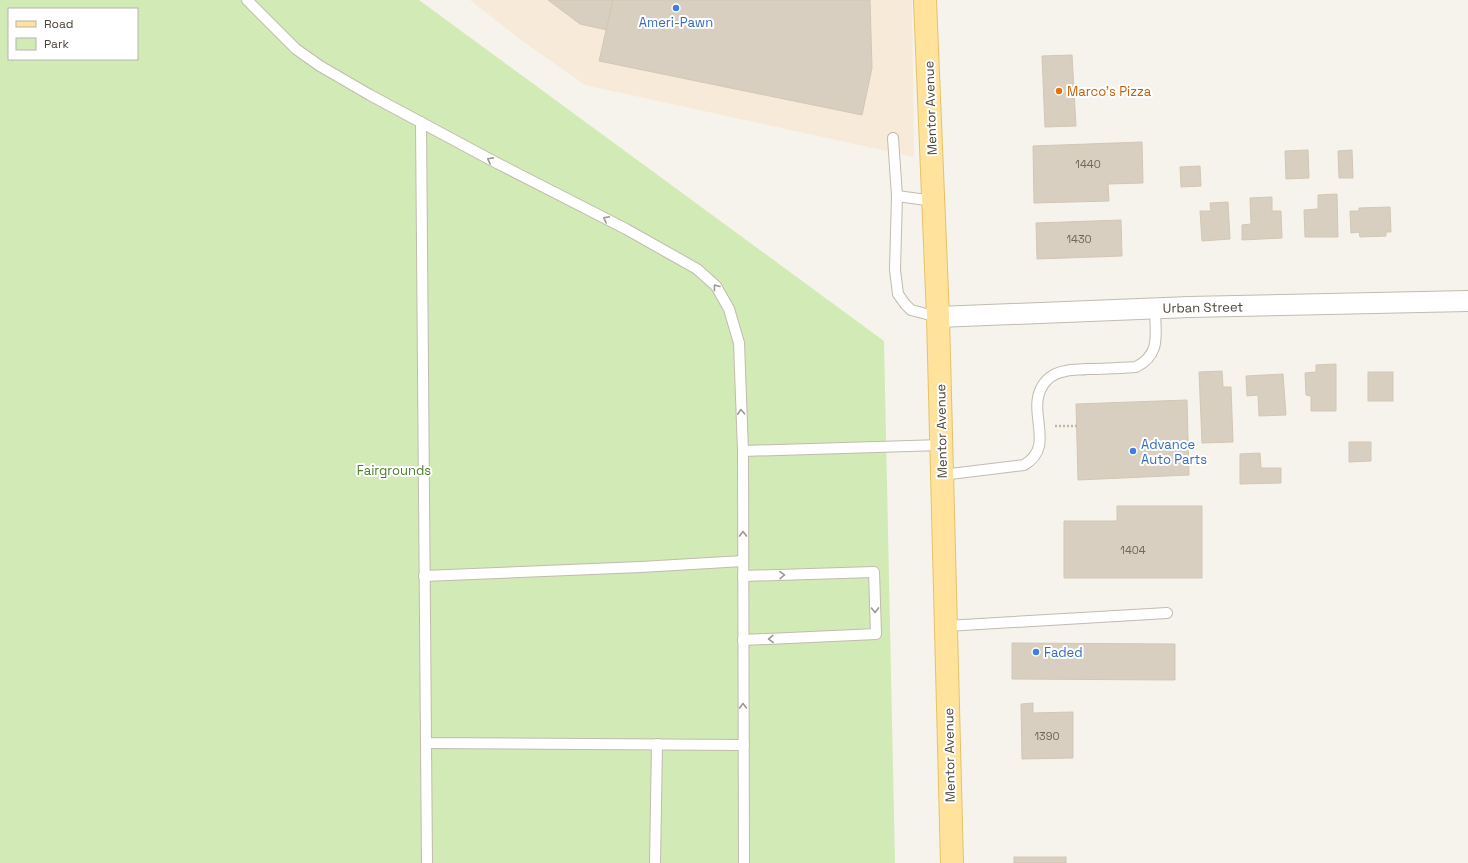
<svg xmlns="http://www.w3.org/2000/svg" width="1468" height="863" font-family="'Space Grotesk',sans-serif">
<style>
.commercial{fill:#f7ead8}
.green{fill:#d2eab5;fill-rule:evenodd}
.building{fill:#d8cfc1;stroke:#d3c7b4}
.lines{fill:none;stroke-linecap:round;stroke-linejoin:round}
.service-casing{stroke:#c2bbae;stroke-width:12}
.minor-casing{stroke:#c2bbae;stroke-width:22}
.primary-casing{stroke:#e6c16a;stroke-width:24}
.path{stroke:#c4b79f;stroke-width:2.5;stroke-dasharray:2 2;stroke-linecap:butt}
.service{stroke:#fff;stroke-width:10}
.minor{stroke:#fff;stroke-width:20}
.primary{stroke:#ffe39c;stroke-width:22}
.oneway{stroke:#9c9892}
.shop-dot{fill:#3f7fe0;stroke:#fff;stroke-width:1.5}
.food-dot{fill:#e8710a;stroke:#fff;stroke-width:1.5}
.labels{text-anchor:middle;stroke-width:4;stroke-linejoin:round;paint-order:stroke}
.number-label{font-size:11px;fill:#6e675b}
.shop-label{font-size:13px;fill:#366cbe;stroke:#fff;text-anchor:start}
.food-label{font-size:13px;fill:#c56008;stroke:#fff;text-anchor:start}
.street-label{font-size:13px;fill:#4b4439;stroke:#fff}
.park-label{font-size:13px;fill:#4a7f2a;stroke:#fff}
</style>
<rect width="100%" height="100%" fill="#f6f3ec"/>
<!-- commercial -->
<polygon class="commercial" points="470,0 912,0 914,157 585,85 521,40"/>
<!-- green -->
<path class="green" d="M0 0H419L884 341 895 863H0ZM9 9H137V59H9Z"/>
<!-- building -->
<g class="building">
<polygon points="548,0 613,0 607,30 580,24"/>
<polygon points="613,0 870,0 872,68 862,115 599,61"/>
<polygon points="1072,55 1076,126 1045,127 1042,56"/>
<polygon points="1142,142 1143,183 1108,184 1109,201 1034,203 1033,146"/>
<polygon points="1308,150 1309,178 1286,179 1285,151"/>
<polygon points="1352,150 1353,178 1339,178 1338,151"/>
<polygon points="1200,166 1201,186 1181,187 1180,167"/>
<polygon points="1337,194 1338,237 1305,237 1304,210 1318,209 1318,195"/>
<polygon points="1272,197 1272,211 1281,211 1282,238 1242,240 1242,225 1251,224 1250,198"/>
<polygon points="1228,202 1230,239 1202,241 1200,211 1211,211 1210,203"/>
<polygon points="1390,207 1391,232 1386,232 1386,236 1360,237 1359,232 1351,233 1350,211 1359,211 1359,208"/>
<polygon points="1121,220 1122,256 1037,259 1036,223"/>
<polygon points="1336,364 1336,411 1311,411 1311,396 1306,395 1305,373 1316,372 1316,365"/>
<polygon points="1222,371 1223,387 1231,387 1233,442 1202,443 1199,372"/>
<rect x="1368" y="372" width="25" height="29"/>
<polygon points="1283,374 1286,415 1259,416 1258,395 1247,396 1246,376"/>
<polygon points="1187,400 1189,475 1078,480 1076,404"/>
<polygon points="1349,442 1371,442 1371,461 1349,462"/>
<polygon points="1260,453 1261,468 1281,468 1281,483 1240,484 1240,454"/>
<polygon points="1117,506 1202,506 1202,578 1064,578 1064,521 1117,521"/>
<polygon points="1012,643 1175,644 1175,680 1012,679"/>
<polygon points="1033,703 1033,713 1073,712 1073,758 1022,759 1021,704"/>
<rect x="1014" y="857" width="52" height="6"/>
</g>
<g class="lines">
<!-- service casing -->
<g class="service-casing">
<g id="service">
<polyline points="247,0 296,49 320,66 370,95 493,161 626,229 697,269 716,286 729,309 739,343 743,451 744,863"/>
<polyline points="421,122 426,743 744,745"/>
<polyline points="893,138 897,196 895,270 898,294 905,304 911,310 938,317"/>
<polyline points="897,196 934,201"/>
<polyline points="743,451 942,445"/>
<path d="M942 475 1024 465C1059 445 1021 407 1047 380 1052 375 1059 372 1066 371 1073 369 1080 370 1087 369 1104 369 1120 368 1136 367 1162 354 1155 333 1155 309"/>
<polyline points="424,576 641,567 743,561"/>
<polyline points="743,576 874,572 876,634 743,640"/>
<polyline points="946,626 1167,613"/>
<polyline points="426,743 427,863"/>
<polyline points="655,863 657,744"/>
</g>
</g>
<!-- minor casing -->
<g class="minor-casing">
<polyline id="minor" points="938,317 1189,307 1468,301"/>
</g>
<!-- primary casing -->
<g class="primary-casing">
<polyline id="primary" points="925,0 938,317 952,863"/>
</g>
<!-- path -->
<polyline class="path" points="1055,426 1077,426"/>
<!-- service -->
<use href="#service" class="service"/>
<!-- minor -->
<use href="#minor" class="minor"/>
<!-- primary -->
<use href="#primary" class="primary"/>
</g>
<!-- one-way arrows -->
<defs><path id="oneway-chevron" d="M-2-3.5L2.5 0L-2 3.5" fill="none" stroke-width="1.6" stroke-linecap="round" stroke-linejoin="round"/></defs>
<g class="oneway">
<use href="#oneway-chevron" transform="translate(490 160) rotate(-152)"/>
<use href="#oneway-chevron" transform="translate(606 219) rotate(-153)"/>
<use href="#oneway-chevron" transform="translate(716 287) rotate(-127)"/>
<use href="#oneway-chevron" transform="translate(741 412) rotate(-93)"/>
<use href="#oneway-chevron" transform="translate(743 534) rotate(-90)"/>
<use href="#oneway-chevron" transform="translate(782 575) rotate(-1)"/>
<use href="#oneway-chevron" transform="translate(875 610) rotate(89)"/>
<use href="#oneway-chevron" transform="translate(771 639) rotate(177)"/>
<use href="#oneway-chevron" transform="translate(743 706) rotate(-90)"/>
</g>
<!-- markers -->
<g class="shop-dot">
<circle cx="676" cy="8" r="4"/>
<circle cx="1133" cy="451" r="4"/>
<circle cx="1036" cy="652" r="4"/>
</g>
<circle class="food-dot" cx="1059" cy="91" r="4"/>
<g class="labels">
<!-- number labels -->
<g class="number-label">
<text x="1088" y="168">1440</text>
<text x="1079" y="243">1430</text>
<text x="1133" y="554">1404</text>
<text x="1047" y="740">1390</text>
</g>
<!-- shop labels -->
<g class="shop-label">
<text x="676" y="27" text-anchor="middle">Ameri-Pawn</text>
<text x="1141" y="449">Advance<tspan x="1141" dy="15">Auto Parts</tspan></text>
<text x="1044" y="657">Faded</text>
</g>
<!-- food labels -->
<g class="food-label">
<text x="1067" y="96">Marco's Pizza</text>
</g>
<!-- street labels -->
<g class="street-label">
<text transform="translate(930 108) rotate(-92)" y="5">Mentor Avenue</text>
<text transform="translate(1203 307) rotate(-1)" y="5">Urban Street</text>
<text transform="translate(941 431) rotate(-91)" y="5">Mentor Avenue</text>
<text transform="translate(949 755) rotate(-91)" y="5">Mentor Avenue</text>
</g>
<!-- park labels -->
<g class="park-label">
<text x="394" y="475">Fairgrounds</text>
</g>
</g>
<!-- legend -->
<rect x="8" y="8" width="130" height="52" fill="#ffffff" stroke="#b7b4b0"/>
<rect x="16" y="21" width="20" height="6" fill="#ffe39c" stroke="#b7b4b0"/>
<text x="44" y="28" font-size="12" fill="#4b4439">Road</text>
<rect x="16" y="38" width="20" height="12" fill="#d2eab5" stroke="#b7b4b0"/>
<text x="44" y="48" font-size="12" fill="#4b4439">Park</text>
</svg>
